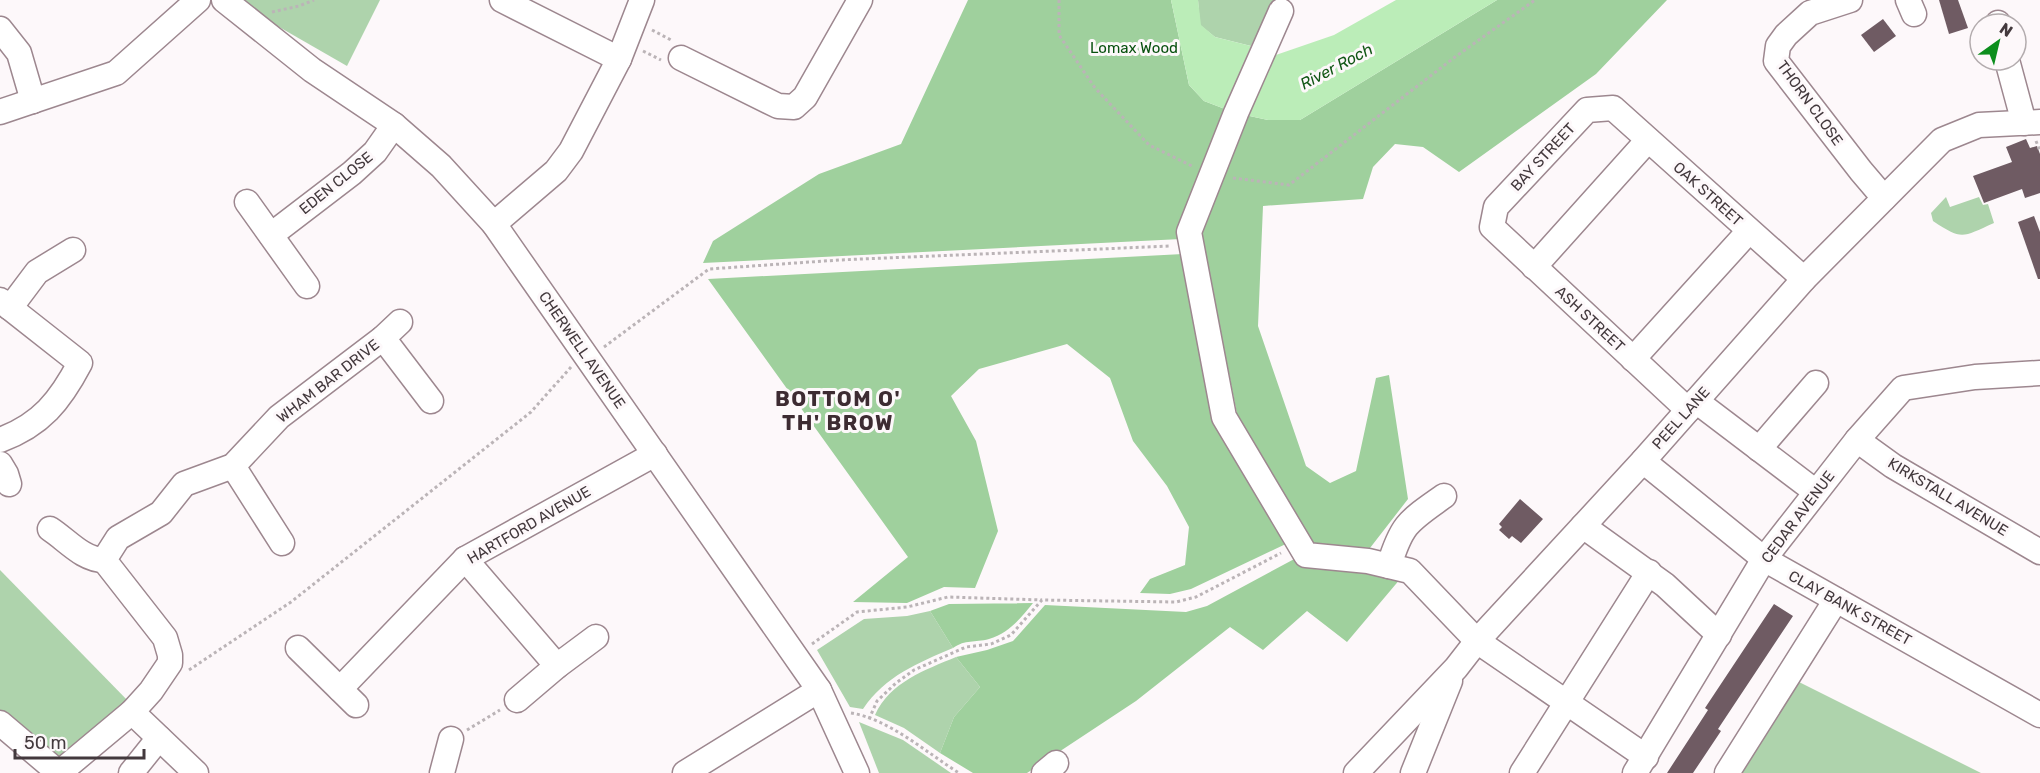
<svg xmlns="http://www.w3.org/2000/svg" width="2040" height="773" font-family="Rubik,sans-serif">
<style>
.green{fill:#aed3ac}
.forest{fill:#9fd09d}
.water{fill:#bbedb8}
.building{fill:#6f5b63}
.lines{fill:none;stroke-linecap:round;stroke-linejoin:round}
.minor-casing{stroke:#9d878f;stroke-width:27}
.path{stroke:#bbb4b7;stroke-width:3;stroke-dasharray:3 3;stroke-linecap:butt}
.minor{stroke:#fff;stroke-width:24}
.labels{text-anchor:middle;stroke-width:6;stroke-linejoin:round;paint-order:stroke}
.park-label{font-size:15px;fill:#07500e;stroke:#fdf8fa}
.street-label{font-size:15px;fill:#43393d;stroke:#fdf8fa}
.water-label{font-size:16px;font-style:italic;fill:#125716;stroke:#fdf8fa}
.district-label{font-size:21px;font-weight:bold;letter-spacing:1.5px;fill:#3d2b32;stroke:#fdf8fa}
</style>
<rect width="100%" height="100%" fill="#fdf8fa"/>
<!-- green -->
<g class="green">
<polygon points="242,0 380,0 347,66 260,16"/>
<polygon points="1198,0 1274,0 1251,46 1215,37 1200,25"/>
<path d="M1946 197 1950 207 1979 197 1983 205 1988 204 1994 223C1962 237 1963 241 1933 221L1931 213Z"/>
<polygon points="0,570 131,704 63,764 0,714"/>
<path d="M930 611 953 648C918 663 885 676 863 709L850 707 817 650 864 619 907 616Z"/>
<path d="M956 657 980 687 954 717 940 753 904 728 875 715C890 682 925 670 956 657Z"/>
<polygon points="1791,678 1981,773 1732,773"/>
<polygon points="859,722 903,740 951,773 879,773"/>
</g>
<!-- forest -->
<g class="forest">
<polygon points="968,0 1171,0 1189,85 1204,101 1225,109 1181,239 703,263 713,241 819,174 901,144"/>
<polygon points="1497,0 1667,0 1596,74 1459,172 1423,147 1395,144 1373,167 1363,199 1263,206 1258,326 1306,466 1330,483 1356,471 1376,378 1389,375 1408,499 1370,548 1312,544 1238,419 1200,229 1245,115 1268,120 1300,120"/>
<polygon points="1183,254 1214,425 1290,542 1191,589 1170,594 1140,593 1150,579 1185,565 1189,527 1167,486 1133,441 1110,378 1067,344 979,369 951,396 976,441 998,531 975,588 944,587 907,603 853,602 908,557 708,279"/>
<polygon points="1298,557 1314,569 1375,573 1401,578 1347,642 1307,611 1263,650 1230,627 1136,701 1027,773 973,773 940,753 954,717 980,687 956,657 987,650 1013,641 1045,605 1186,612 1207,606"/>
<path d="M1033 603C1020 619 1009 633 989 639 974 643 966 639 953 648L930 611 949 604Z"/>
</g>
<!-- water -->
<g class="water">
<polygon points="1171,0 1198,0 1201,25 1215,37 1251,46 1225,109 1204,101 1189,85"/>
<polygon points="1396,0 1497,0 1300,120 1268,120 1245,115 1270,57 1334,35"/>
</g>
<!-- building -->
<g class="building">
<polygon points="1939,0 1958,0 1968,28 1949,34"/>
<polygon points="1883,19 1896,36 1874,52 1861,35"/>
<polygon points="2026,139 2030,148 2037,146 2040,154 2040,193 2025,198 2022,189 1984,203 1973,176 2012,162 2006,147"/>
<polygon points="2034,216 2040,232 2040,279 2038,279 2018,222"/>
<polygon points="1520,499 1543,519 1521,543 1512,536 1509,539 1499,530 1502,527 1499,524"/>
<polygon points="1774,604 1793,616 1718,729 1721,731 1693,773 1667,773 1708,710 1705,708"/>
</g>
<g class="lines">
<!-- minor casing -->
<g class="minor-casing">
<g id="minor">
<polyline points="224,0 312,70 394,125 441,166 494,224 819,690 857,773"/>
<polyline points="502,0 619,59"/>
<polyline points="1850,0 1810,13 1786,35 1778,46 1776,61 1861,171 1884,198"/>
<polyline points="1908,0 1914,14"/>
<polyline points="1281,11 1236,113 1189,232 1224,417 1306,555 1368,561 1410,571 1477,641 1646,757"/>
<polyline points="1998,23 1998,24"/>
<polyline points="0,29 19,53 33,101"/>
<polyline points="681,58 778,106 794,107 805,97 860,0"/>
<polyline points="2007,60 2024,123"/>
<polyline points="0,112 116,73 198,0"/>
<polyline points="247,202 307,286"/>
<polyline points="494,224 556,171 571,151 619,59 642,0"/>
<polyline points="271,235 352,173 375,152 394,125"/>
<polyline points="1534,267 1648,140"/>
<path d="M0 300 80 363C60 401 41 425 0 440"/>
<polyline points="10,308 37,272 73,250"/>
<polyline points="383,338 431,401"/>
<polyline points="1633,359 1749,231"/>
<polyline points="1696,401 1816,492"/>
<polyline points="1688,410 1492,227 1496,207 1587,110 1613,108 1804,279"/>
<polyline points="1857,440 1893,466 2040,552"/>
<polyline points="1759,449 1816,383"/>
<polyline points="1643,461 1764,559 2040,715"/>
<polyline points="0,464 6,474 9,484"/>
<polyline points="233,466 282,543"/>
<polyline points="1583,526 1665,585 1719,635"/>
<path d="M50 529C67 540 83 560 104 560"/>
<polyline points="465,559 557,666"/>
<path d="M1389 566C1402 523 1409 521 1444 496"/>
<polyline points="298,648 356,705"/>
<polyline points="340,689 465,559 655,454"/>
<polyline points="517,700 557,666 596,637"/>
<polyline points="132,712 196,773"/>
<polyline points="0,723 59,773"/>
<polyline points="59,773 132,712 151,691 170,663 170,655 165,638 104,560 118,538 161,513 184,484 233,466 279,417 383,338 400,322"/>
<polyline points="131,773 159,738"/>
<polyline points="442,773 451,739"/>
<polyline points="685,773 819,690"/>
<polyline points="1044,773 1056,763"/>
<polyline points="1356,773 1456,668 1477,641 1643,461 1804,279 1942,140 1979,125 2040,122"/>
<polyline points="1413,773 1450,681"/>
<polyline points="1522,773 1649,572"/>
<polyline points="1635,773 1764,559 1857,440 1903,388 1975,377 2040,373"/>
<polyline points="1727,773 1836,600"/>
</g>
</g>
<!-- path -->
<g class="path">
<polyline points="1059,0 1059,35 1095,88 1149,145 1192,166"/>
<polyline points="272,12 299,6 314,0"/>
<polyline points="652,30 673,41"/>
<polyline points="643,51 661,60"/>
<polyline points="2036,141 2040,151"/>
<polyline points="1233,178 1289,185 1455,57 1535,0"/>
<polyline points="604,347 709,269 839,260 1171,246"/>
<polyline points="812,644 857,612 907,607 948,597 1042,600"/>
<polyline points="189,670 291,602 531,412 571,367"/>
<path d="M851 713C889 719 927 753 959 773"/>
<polyline points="869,719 877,701 896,683 914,670 966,647 991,644 1011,635 1042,600 1176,602 1196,597 1281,553"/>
<polyline points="467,730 500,710"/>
</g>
<!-- minor -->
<use href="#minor" class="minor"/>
</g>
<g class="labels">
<!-- park labels -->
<g class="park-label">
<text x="1134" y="53">Lomax Wood</text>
</g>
<!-- street labels -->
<g class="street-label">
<text transform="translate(1810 103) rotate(54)" y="5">THORN CLOSE</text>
<text transform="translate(1543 157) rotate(-47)" y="5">BAY STREET</text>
<text transform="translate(336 183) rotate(-39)" y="5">EDEN CLOSE</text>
<text transform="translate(1708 194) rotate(42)" y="5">OAK STREET</text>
<text transform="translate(1590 319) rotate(43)" y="5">ASH STREET</text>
<text transform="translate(582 350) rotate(55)" y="5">CHERWELL AVENUE</text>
<text transform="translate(328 381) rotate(-38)" y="5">WHAM BAR DRIVE</text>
<text transform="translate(1681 418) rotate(-48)" y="5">PEEL LANE</text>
<text transform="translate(1948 497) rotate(31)" y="5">KIRKSTALL AVENUE</text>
<text transform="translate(1798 517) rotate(-53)" y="5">CEDAR AVENUE</text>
<text transform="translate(529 525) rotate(-30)" y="5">HARTFORD AVENUE</text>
<text transform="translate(1850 608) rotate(29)" y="5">CLAY BANK STREET</text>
</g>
<!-- water labels -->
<g class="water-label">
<text transform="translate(1336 66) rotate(-28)" y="6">River Roch</text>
</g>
<!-- district labels -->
<g class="district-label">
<text x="838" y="406">BOTTOM O'<tspan x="838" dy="24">TH' BROW</tspan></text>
</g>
</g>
<!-- north arrow -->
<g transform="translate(1998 42) rotate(34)"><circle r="28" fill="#fdf8fa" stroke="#b3acae" stroke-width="1.5"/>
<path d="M0-4.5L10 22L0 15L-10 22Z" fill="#0c8e1d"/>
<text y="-9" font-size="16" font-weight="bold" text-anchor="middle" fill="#43393d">N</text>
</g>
<!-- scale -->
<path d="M15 749v9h129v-9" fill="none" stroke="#43393d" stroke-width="3"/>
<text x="24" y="749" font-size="18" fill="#43393d" stroke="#fdf8fa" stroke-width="4.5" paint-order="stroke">50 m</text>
</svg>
